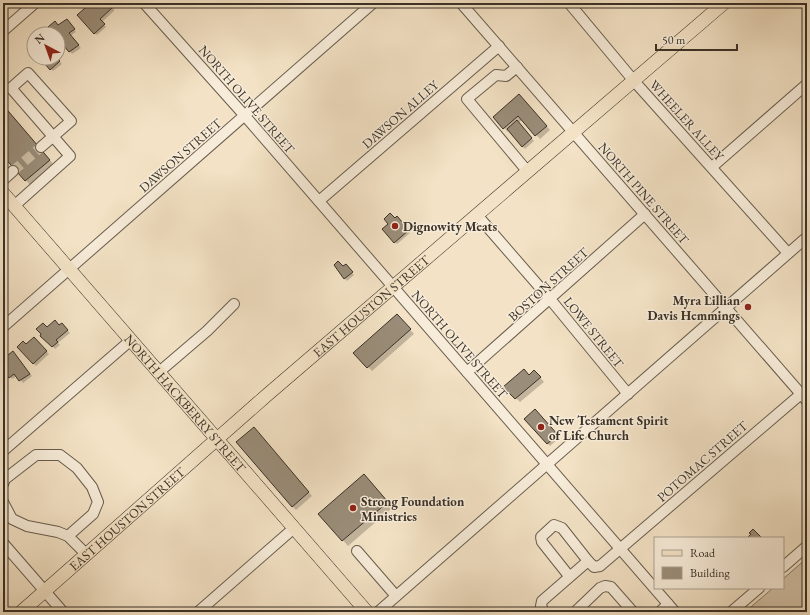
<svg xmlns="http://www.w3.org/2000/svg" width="810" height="615" font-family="'EB Garamond',serif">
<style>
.green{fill:#d4c4aa;stroke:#877a68}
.shadow{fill:#0003}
.building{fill:#9a8d79;stroke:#3a3127}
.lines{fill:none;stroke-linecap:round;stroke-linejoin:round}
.minor-tunnel{stroke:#cebfa5;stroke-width:10;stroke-dasharray:10 5;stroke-linecap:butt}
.minor-casing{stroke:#685d4e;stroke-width:12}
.major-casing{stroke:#3a3127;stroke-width:14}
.minor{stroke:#f7ecd9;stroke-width:10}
.major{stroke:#f3e2c5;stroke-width:13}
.poi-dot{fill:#8f2418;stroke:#f7ecd9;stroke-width:1.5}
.labels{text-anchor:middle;stroke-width:3;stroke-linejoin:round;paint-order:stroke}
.street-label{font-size:13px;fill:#3a3127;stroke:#f7ecd9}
.poi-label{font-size:13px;font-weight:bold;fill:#3a3127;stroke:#f7ecd9;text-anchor:start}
</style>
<rect width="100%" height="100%" fill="#f3e2c5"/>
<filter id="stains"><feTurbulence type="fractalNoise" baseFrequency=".005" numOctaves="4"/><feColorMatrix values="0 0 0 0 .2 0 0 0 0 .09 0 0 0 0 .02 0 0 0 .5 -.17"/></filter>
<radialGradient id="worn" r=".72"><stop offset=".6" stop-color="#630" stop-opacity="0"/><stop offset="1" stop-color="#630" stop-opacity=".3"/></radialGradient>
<!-- green -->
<polygon class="green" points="807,558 807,612 745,612 773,588 783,588 783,579"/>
<!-- shadow -->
<g class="shadow">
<polygon points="82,3 112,3 114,5 114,11 102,22 106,27 97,35 94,33 87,8"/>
<polygon points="69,23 76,32 70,36 81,48 72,54 58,37 58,34 55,34"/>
<polygon points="34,41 34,50 30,45"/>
<polygon points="58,47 62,52 58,55"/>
<polygon points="41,58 56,58 62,64 53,71"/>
<polygon points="523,99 550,130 540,139 522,120 518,123 534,141 525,149 509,131 508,132 494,117"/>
<polygon points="3,106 55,166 31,186 3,155"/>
<polygon points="395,220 399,220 410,233 397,244 395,242 389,224"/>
<polygon points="335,265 348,268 354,275 347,281"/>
<polygon points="401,319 414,334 372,371 355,353"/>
<polygon points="62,324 70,333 58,343 60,345 55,349 51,344 47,328 59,326"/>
<polygon points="34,338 49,354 36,366 18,347 26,345"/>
<polygon points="15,355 32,376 23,383 17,376 12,379 3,368 3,360"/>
<polygon points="538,375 544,382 520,402 504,387 529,376"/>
<polygon points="535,411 559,438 550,446 525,419"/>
<polygon points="257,432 312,496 296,510 292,506"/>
<polygon points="369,481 392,508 348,546 320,514"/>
</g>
<!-- building -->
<g class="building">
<polygon points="81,3 112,3 112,8 100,19 105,24 94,34 77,15 85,8"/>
<polygon points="67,19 75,29 69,33 79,45 69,52 58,39 58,34 54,34 48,27 55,21 58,25"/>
<polygon points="40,58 57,58 60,61 50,70"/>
<polygon points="519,94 547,126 535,136 518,116 503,129 493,117"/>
<polygon points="3,105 50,160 25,181 3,156"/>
<polygon points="517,120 532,138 522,147 507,129"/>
<polygon points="390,213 395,218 397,216 409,230 394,243 382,229 388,224 384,219"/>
<polygon points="338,261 343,266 346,264 353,272 344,279 334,265"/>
<polygon points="397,314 411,329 367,368 353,353"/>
<polygon points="55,320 59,325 62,323 68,330 56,340 58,342 52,347 40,336 41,334 36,329 43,323 47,327"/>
<polygon points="34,337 47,351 33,364 17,347 23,341 26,344"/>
<polygon points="13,351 30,374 19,381 14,374 9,378 3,370 3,359"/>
<polygon points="524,369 529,375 534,370 541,377 515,399 503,387"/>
<polygon points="535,409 558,435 547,444 524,419"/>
<polygon points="254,427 309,492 292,507 236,442"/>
<polygon points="364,474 388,502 342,541 318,514"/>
<polygon points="753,529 762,538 747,538 751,534 749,533"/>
</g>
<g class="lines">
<!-- minor-tunnel -->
<polyline class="minor-tunnel" points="13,171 41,147"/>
<!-- minor casing -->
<g class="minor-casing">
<g id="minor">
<polyline points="144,3 245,116 675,612"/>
<polyline points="461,3 807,401"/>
<polyline points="569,3 634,81 788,253"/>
<polyline points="3,31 35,3"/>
<polyline points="517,67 506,76 496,75 467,99 528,172"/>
<polyline points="712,167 807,84"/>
<polyline points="3,180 13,171"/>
<polyline points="319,201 499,46"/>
<polyline points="14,206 70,156 11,88 28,73 71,121 41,147"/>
<polyline points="477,215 550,299 628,394"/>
<polyline points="3,327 373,3"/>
<polyline points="159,372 207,331 234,304"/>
<polyline points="467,372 645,214"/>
<polyline points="3,451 131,340"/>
<polyline points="3,484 5,479 36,455 60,455 77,468 92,487 98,502 93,514 68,536"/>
<polyline points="3,502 12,519 27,526 58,532 68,536 87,555"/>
<polyline points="3,543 63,612"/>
<polyline points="357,551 396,596"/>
<polyline points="783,567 807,546"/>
<polyline points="569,576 542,542 541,537 554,525 562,528 588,561"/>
<polyline points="198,612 294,528"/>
<polyline points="378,612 807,237"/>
<polyline points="544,612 541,606 542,601 588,561 594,567 600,566 801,394"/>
<polyline points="575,612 600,588 605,586 611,587 633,612"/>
<polyline points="660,612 668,604"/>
<polyline points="731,612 759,588"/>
</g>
</g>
<!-- major casing -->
<g class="major-casing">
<g id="major">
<path id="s1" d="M3 193 367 612"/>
<path id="s2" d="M21 612 267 395 724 3"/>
</g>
</g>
<!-- minor -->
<use href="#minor" class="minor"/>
<!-- major -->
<use href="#major" class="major"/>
</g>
<!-- markers -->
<g class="poi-dot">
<circle cx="395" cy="226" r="4"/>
<circle cx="748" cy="307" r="4"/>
<circle cx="541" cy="427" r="4"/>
<circle cx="353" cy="508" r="4"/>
</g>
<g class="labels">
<!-- street labels -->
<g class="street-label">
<text transform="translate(247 99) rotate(49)" y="5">NORTH OLIVE STREET</text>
<text transform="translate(400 114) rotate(-41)" y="5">DAWSON ALLEY</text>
<text transform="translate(687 120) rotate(48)" y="5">WHEELER ALLEY</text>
<text transform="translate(180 155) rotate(-41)" y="5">DAWSON STREET</text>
<text transform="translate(644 193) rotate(49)" y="5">NORTH PINE STREET</text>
<text transform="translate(548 284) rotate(-42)" y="5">BOSTON STREET</text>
<text dy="5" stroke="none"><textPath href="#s2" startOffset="465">EAST HOUSTON STREET</textPath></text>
<text transform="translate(594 332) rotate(51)" y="5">LOWE STREET</text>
<text transform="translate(460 344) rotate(49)" y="5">NORTH OLIVE STREET</text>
<text dy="5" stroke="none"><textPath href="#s1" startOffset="278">NORTH HACKBERRY STREET</textPath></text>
<text transform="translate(702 461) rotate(-41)" y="5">POTOMAC STREET</text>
<text dy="5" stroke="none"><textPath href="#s2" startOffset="141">EAST HOUSTON STREET</textPath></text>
</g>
<!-- poi labels -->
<g class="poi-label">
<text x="403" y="231">Dignowity Meats</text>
<text x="740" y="305" text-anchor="end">Myra Lillian<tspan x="740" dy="15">Davis Hemmings</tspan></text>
<text x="549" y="425">New Testament Spirit<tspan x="549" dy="15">of Life Church</tspan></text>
<text x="361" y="506">Strong Foundation<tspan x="361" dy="15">Ministries</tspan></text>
</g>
</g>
<!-- margin -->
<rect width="810" height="615" fill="none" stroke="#f3e2c5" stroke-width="16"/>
<rect x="4" y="4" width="802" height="607" fill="none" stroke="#3a3127" stroke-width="2"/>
<rect x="8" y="8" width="794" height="599" fill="none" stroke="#3a3127"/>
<!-- legend -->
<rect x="654" y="537" width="130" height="52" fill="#f7ecd9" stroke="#aba192"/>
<rect x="662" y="550" width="20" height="6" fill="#f3e2c5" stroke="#aba192"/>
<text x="690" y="557" font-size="12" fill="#3a3127">Road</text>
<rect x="662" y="567" width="20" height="12" fill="#9a8d79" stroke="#aba192"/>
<text x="690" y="577" font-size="12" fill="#3a3127">Building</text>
<!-- north arrow -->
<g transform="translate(46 46) rotate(319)"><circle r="19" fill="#f7ecd9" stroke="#aba192"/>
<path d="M0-3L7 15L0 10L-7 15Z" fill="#8f2418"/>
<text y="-6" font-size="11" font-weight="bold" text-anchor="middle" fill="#3a3127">N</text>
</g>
<!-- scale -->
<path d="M656 44v6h81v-6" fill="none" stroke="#3a3127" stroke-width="2"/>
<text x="662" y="44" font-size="12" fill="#3a3127" stroke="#f7ecd9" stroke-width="3" paint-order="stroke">50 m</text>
<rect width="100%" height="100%" filter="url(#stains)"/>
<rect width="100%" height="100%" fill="url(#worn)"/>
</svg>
